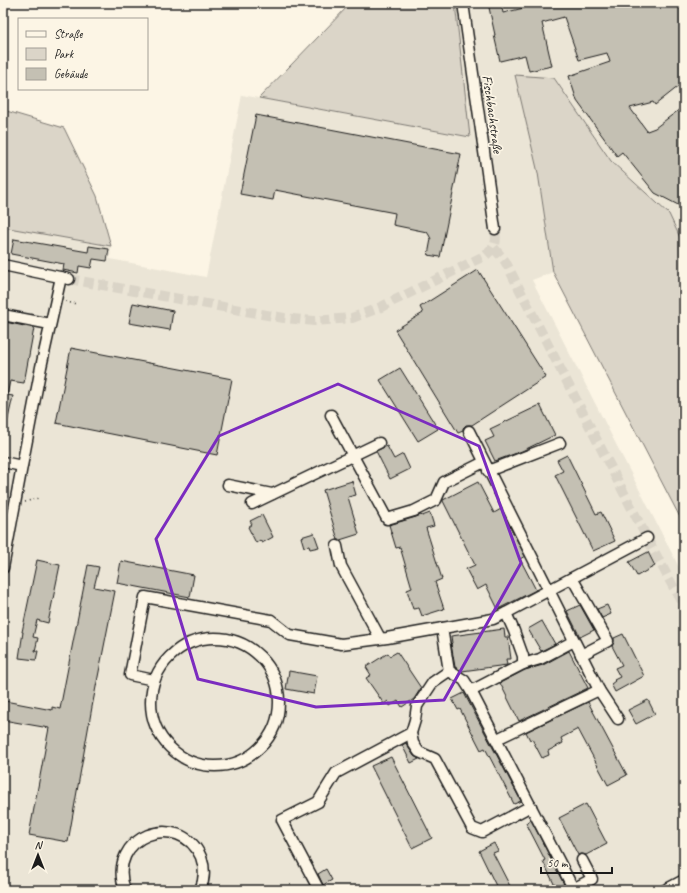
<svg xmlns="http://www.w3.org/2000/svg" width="687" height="893" font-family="Caveat,sans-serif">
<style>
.built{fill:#ebe5d6}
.green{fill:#dbd5c8;stroke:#7c7872}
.building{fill:#c4c0b3;stroke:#1c1c1c}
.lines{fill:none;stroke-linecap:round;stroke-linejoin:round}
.minor-tunnel{stroke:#dad4c7;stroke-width:10;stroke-dasharray:10 5;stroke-linecap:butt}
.minor-casing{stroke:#1c1c1c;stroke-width:13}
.path{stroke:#1c1c1c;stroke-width:1.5;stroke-dasharray:1 3;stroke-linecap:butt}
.minor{stroke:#fcf5e5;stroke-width:10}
.marked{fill:none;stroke:#7b2cbf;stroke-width:3;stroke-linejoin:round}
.labels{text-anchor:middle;stroke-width:3.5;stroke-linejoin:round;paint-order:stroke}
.street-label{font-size:14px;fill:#1c1c1c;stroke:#fcf5e5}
</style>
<rect width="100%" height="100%" fill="#fcf5e5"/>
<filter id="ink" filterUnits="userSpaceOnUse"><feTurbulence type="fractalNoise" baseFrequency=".025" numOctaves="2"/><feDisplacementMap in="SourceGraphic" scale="8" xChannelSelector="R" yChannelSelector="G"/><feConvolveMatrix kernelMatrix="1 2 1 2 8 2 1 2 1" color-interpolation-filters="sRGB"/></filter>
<g filter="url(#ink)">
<!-- built -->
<polygon class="built" points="455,3 684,3 684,246 669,214 611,161 554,78 538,173 553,272 532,280 684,577 684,890 3,890 3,227 111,246 110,259 206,277 242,95 469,137"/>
<!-- green -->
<g class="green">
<polygon points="351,3 455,3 470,137 259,98"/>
<polygon points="515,75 554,78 611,161 669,214 684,246 684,525 553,272 538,173"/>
<polygon points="3,110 64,128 97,196 111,246 3,227"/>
</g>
<!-- building -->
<g class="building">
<polygon points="488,3 501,3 503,13 544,3 684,3 684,82 655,105 653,102 630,108 647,131 655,128 684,106 684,208 655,193 622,152 617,156 577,101 569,76 610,62 607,53 579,60 564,17 542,23 552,66 529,71 525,55 500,61 494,35 495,35"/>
<polygon points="256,115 461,154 440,257 428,255 431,239 429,235 427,232 393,225 395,213 275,190 273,200 240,194"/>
<polygon points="14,239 88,252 89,246 109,249 107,261 93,259 91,268 79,266 78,273 63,270 64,264 11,254"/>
<polygon points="478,270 546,377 472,425 466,425 463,428 463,431 458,433 395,330 423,313 420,307"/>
<polygon points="133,303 173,311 170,330 129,323"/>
<polygon points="5,322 34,328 24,383 10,381 7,395 13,396 6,428 3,428 3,325 4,325"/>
<polygon points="71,348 232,379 217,455 56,423"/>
<polygon points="400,368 438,429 418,441 380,380"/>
<polygon points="540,405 555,435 522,451 495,461 485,441 494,437 490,429"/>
<polygon points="387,446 394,459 403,454 410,469 390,479 376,451"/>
<polygon points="567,455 596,514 601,512 615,541 593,551 555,475 563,471 557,460"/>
<polygon points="352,481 356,495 348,497 359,534 340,540 338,540 323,490"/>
<polygon points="478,482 494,513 501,509 525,556 520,559 536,590 498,609 486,585 477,590 466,569 475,565 443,501 443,500"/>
<polygon points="430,513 434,526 426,528 442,579 435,582 444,609 422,616 419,608 413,609 407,590 412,588 400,547 396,548 389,525 416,517 421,515 422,516"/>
<polygon points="262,515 273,537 262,543 260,540 256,543 248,527 252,524 250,521"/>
<polygon points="314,533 319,547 310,549 309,546 304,547 301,537"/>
<polygon points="648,552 655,566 637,576 629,562"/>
<polygon points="37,560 60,565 48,623 37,620 33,637 38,638 35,651 38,651 36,660 19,658 23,632 22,632"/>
<polygon points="121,561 194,575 190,597 117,583"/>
<polygon points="88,565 99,567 94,587 115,591 92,707 68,842 29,835 49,728 3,720 3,710 5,701 52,710 52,707 60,709"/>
<polygon points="580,605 594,630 580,637 567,611"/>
<polygon points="607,605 611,614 602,618 597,609"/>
<polygon points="542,621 555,644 541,651 528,629"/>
<polygon points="504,629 505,637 508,637 511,659 506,659 507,665 462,671 455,667 451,644 452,643 451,636"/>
<polygon points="623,634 644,676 615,692 611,684 615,681 614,680 620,677 615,668 622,665 612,646 614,642 614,638"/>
<polygon points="569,651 588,688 519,721 500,683 525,670 543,665"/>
<polygon points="397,652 421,688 414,699 402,707 398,701 390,706 388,701 384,704 366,678 371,675 366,667 388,653 390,656"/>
<polygon points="289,671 317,676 314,694 286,689"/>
<polygon points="464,693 521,801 514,804 485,748 481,750 460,709 458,710 452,699"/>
<polygon points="648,700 655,714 636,724 628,710"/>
<polygon points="588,702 627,775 608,785 578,729 561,738 563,743 548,751 549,755 542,758 532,739 530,740 526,732"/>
<polygon points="406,743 408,747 414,756 419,759 411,763 402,745"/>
<polygon points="391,757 432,838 412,848 371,766"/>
<polygon points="586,804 607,844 586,855 582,854 578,855 559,818"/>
<polygon points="531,820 564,884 556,888 543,861 545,860 526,823"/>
<polygon points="494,843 498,851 493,853 512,890 498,890 479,851"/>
<polygon points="326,869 332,880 323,885 318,874"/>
</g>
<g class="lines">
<!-- minor-tunnel -->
<g class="minor-tunnel">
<polyline points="494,248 505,261 647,538 684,607"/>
<path d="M69 279 284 318 314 321 352 318 381 307 486 255C496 246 497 243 495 229"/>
</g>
<!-- minor casing -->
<g class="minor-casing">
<g id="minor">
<polyline points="463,3 495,229"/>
<polyline points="3,265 69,279"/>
<polyline points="3,315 50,324"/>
<polyline points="331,415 387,519 414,511 436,500 444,482 484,462"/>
<polyline points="469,431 599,690 497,739"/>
<polyline points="3,462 22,466"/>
<polyline points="488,471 560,443"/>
<polyline points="228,485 272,494"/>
<polyline points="252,504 379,443"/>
<polyline points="337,546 341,566 380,638"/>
<polyline points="3,568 22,466 41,367 61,277"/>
<polyline points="572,578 608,641 581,655"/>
<polyline points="442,628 449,671 464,680 471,691 523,664 523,656 514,631 506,613 647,538"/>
<circle cx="215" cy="702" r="64"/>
<polyline points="523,664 540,659 574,641"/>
<polyline points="449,671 433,682 417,706 415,720 411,733 413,743 419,752 435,759 472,828 482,832 531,806"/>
<polyline points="154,680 130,675 145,597 271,620 290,635 341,644 387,638 493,619 506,613"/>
<polyline points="599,690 618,719"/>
<polyline points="471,691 574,890"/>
<polyline points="573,889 592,879 582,860"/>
<path d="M125 890C105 836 180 809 201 857 205 868 205 879 200 890"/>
<polyline points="319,890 282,820 318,802 336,773 411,733"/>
<polyline points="665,890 684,880"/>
</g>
</g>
<!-- path -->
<g class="path">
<polyline points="66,302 77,304"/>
<polyline points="25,502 38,498"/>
</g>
<!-- minor -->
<use href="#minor" class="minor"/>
</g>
</g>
<!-- marked area -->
<path class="marked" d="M338 384 479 446 521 563 444 700 316 707 198 679 156 539 219 436Z"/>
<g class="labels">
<!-- street labels -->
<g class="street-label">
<text transform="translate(493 114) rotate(82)" y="5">Fischbachstraße</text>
</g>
</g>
<!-- margin -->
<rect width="687" height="893" fill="none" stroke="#fcf5e5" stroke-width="16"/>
<rect x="8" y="8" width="671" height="877" fill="none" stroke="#1c1c1c" stroke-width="1.5" filter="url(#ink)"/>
<!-- legend -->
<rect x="18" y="18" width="130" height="72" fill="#fcf5e5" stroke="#a29e95"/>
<rect x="26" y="31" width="20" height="6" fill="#fcf5e5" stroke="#a29e95"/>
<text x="54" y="38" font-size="12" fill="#1c1c1c">Straße</text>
<rect x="26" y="48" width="20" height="12" fill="#dbd5c8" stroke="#a29e95"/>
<text x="54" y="58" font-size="12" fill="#1c1c1c">Park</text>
<rect x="26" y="68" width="20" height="12" fill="#c4c0b3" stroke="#a29e95"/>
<text x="54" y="78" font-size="12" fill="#1c1c1c">Gebäude</text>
<!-- north arrow -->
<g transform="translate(38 855)" stroke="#fcf5e5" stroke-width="3" paint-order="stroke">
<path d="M0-3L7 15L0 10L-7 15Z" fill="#1c1c1c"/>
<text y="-6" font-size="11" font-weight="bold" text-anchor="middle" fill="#1c1c1c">N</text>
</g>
<!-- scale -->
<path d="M541 867v6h71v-6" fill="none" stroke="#1c1c1c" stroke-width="2"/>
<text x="547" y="867" font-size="12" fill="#1c1c1c" stroke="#fcf5e5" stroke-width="3" paint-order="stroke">50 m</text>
</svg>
